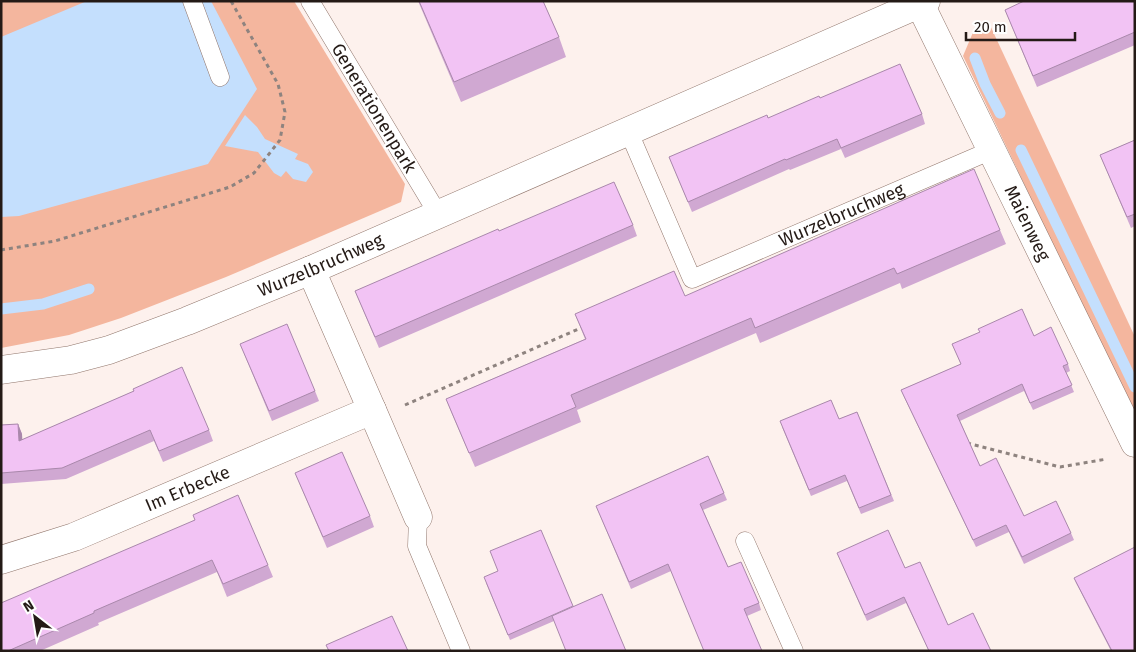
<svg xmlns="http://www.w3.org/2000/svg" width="1136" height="652" font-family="'Fira Sans',sans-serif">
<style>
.green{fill:#f4b69e}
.water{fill:#c4dffd}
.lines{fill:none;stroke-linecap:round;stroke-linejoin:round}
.stream{stroke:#c4dffd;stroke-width:11}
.service-casing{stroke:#91766c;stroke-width:19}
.minor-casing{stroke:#91766c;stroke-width:29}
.path{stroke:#8e837f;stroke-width:3;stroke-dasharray:4 4;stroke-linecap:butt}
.service{stroke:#fff;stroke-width:18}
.minor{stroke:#fff;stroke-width:28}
.wall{fill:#d0a8d2}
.shaded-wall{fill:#a988ab}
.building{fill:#f2c3f4;stroke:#a988ab}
.labels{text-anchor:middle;stroke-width:4;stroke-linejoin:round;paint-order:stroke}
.street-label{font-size:18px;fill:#241a16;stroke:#fff}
</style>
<rect width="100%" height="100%" fill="#fdf1ed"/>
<!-- green -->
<g class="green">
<polygon points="1,1 294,1 405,184 401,202 226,277 121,318 69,335 1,348"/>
<polygon points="989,23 1135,337 1135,416 963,56 974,30"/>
</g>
<!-- water -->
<g class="water">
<polygon points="87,1 211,1 257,89 208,164 19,216 1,217 1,37"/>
<polygon points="245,115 257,127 265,139 298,154 295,159 308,164 313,172 306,182 293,179 286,171 281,177 274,173 258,152 225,146"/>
</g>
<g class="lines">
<!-- stream -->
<g class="stream">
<polyline points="975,58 985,84 1000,113"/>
<polyline points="1021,150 1135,387"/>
<polyline points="1,309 43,304 89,289"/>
</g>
<!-- service casing -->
<g class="service-casing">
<g id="service">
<polyline points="192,1 220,77"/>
<polyline points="310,1 438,214"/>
<path id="s1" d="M628 130 692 279 992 150"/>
<polyline points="418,517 417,546 461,651"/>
<polyline points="745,541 794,651"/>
</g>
</g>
<!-- minor casing -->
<g class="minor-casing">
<g id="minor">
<path id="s2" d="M920 4 1135 443"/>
<path id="s3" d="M1 370 71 360 109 350 187 321 311 270 926 1"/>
<polyline points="372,410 418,517"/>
<path id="s4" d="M1 560 74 537 372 410 311 270"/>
</g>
</g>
<!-- path -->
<g class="path">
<polyline points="1,250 55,241 230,187 254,173 280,140 285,112 278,84 231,1"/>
<polyline points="405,405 583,327"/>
<polyline points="967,443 1060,467 1107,459"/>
</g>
<!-- service -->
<use href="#service" class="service"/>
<!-- minor -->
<use href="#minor" class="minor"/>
</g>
<!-- wall -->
<g class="wall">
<polygon points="418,1 543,1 559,37 566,57 461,102"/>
<polygon points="1135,1 1135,45 1037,87 1005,10"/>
<polygon points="820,98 922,114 925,124 845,158 841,149 790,170 789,169 692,212 669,157"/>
<polygon points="1135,140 1135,226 1131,228 1100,155"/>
<polygon points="633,225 637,236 379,348 355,291 499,231"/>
<polygon points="1000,230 1006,244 902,289 900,283 760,343 756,333 577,410 581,422 475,467 452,414 446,399 585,339 575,314 685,296"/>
<polygon points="1034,336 1068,364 1070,371 1066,373 1074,392 1033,410 1024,391 960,421 980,466 1024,516 1071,533 1074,540 1024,564 1009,532 976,547 904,397 901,390 961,364 952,344"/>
<polygon points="240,344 315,391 319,401 272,421"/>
<polygon points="134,391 209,430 213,441 163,462 154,441 66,479 1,484 1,425 18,424 22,434 22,440"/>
<polygon points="857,412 894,501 861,514 847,481 811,496 782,427 839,419"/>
<polygon points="295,473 370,516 374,527 327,548"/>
<polygon points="724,493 727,500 703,510 728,567 759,603 761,610 747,616 671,571 631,589 596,506"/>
<polygon points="194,520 268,565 273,577 227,597 217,572 98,623 99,625 40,651 1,651"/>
<polygon points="541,530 554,621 510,640 486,583"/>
<polygon points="837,553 905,568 948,625 991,651 929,651 906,603 867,621"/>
<polygon points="1074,578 1135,651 1111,651 1076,583"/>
</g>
<!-- shaded-wall -->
<polygon class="shaded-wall" points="18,424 22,434 23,452 19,441"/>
<!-- building -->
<g class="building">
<polygon points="419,1 543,1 559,37 454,82"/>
<polygon points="1024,1 1135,1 1135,32 1033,76 1005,10"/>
<polygon points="900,64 922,114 841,148 837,139 786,160 785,159 688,202 669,157 767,115 768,118 819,96 820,98"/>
<polygon points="1135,140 1135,214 1127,217 1100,155"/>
<polygon points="974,169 1000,230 897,274 894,268 755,328 751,318 571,395 576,407 469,453 446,399 586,339 575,314 674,271 685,296"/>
<polygon points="614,182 633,225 375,337 355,291 498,229 499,231"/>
<polygon points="1022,309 1034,336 1051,327 1068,364 1063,366 1072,385 1030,403 1022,384 957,415 980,466 996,458 1024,516 1056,501 1071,533 1022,557 1006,525 973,540 901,390 961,364 952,344 980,332 978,329"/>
<polygon points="287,324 315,391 269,411 240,344"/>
<polygon points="182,367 209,430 159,451 150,430 62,468 1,473 1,425 18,424 19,441 134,391 133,389"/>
<polygon points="831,400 839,419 857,412 891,495 859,508 845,475 809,490 780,421"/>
<polygon points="342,452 370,516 323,537 295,473"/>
<polygon points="708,456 724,493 700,504 728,567 741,562 759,603 744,609 762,651 704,651 668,564 629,582 596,506"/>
<polygon points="238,495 268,565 223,584 212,560 94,611 94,613 8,651 1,651 1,603 195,520 193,515"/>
<polygon points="541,530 573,606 508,635 484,577 498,571 490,551"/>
<polygon points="888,530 905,568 920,562 948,625 973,613 991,651 929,651 904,597 865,615 837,553"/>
<polygon points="1135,547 1135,651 1112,651 1074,578"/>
<polygon points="602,594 626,651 566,651 552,616"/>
<polygon points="392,616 408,651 329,651 326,645"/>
</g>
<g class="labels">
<!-- street labels -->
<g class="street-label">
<text transform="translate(374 108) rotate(59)" y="6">Generationenpark</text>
<text dy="6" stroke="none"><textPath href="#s1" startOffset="325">Wurzelbruchweg</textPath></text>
<text dy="6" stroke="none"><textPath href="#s2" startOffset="244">Maienweg</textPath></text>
<text dy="6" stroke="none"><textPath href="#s3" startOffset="338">Wurzelbruchweg</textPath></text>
<text dy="6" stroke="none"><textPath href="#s4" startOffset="200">Im Erbecke</textPath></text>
</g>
</g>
<!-- border -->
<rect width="1136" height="652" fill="none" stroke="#241a16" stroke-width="5"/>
<!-- north arrow -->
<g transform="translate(35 617) rotate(329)" stroke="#ffffff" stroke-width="4" paint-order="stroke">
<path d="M0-4L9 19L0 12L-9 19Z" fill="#241a16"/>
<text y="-8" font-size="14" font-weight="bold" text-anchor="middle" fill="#241a16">N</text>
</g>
<!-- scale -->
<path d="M966 32v8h109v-8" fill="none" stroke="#241a16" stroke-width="2.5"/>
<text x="974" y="32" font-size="15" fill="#241a16" stroke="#ffffff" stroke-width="4" paint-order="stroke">20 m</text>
</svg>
